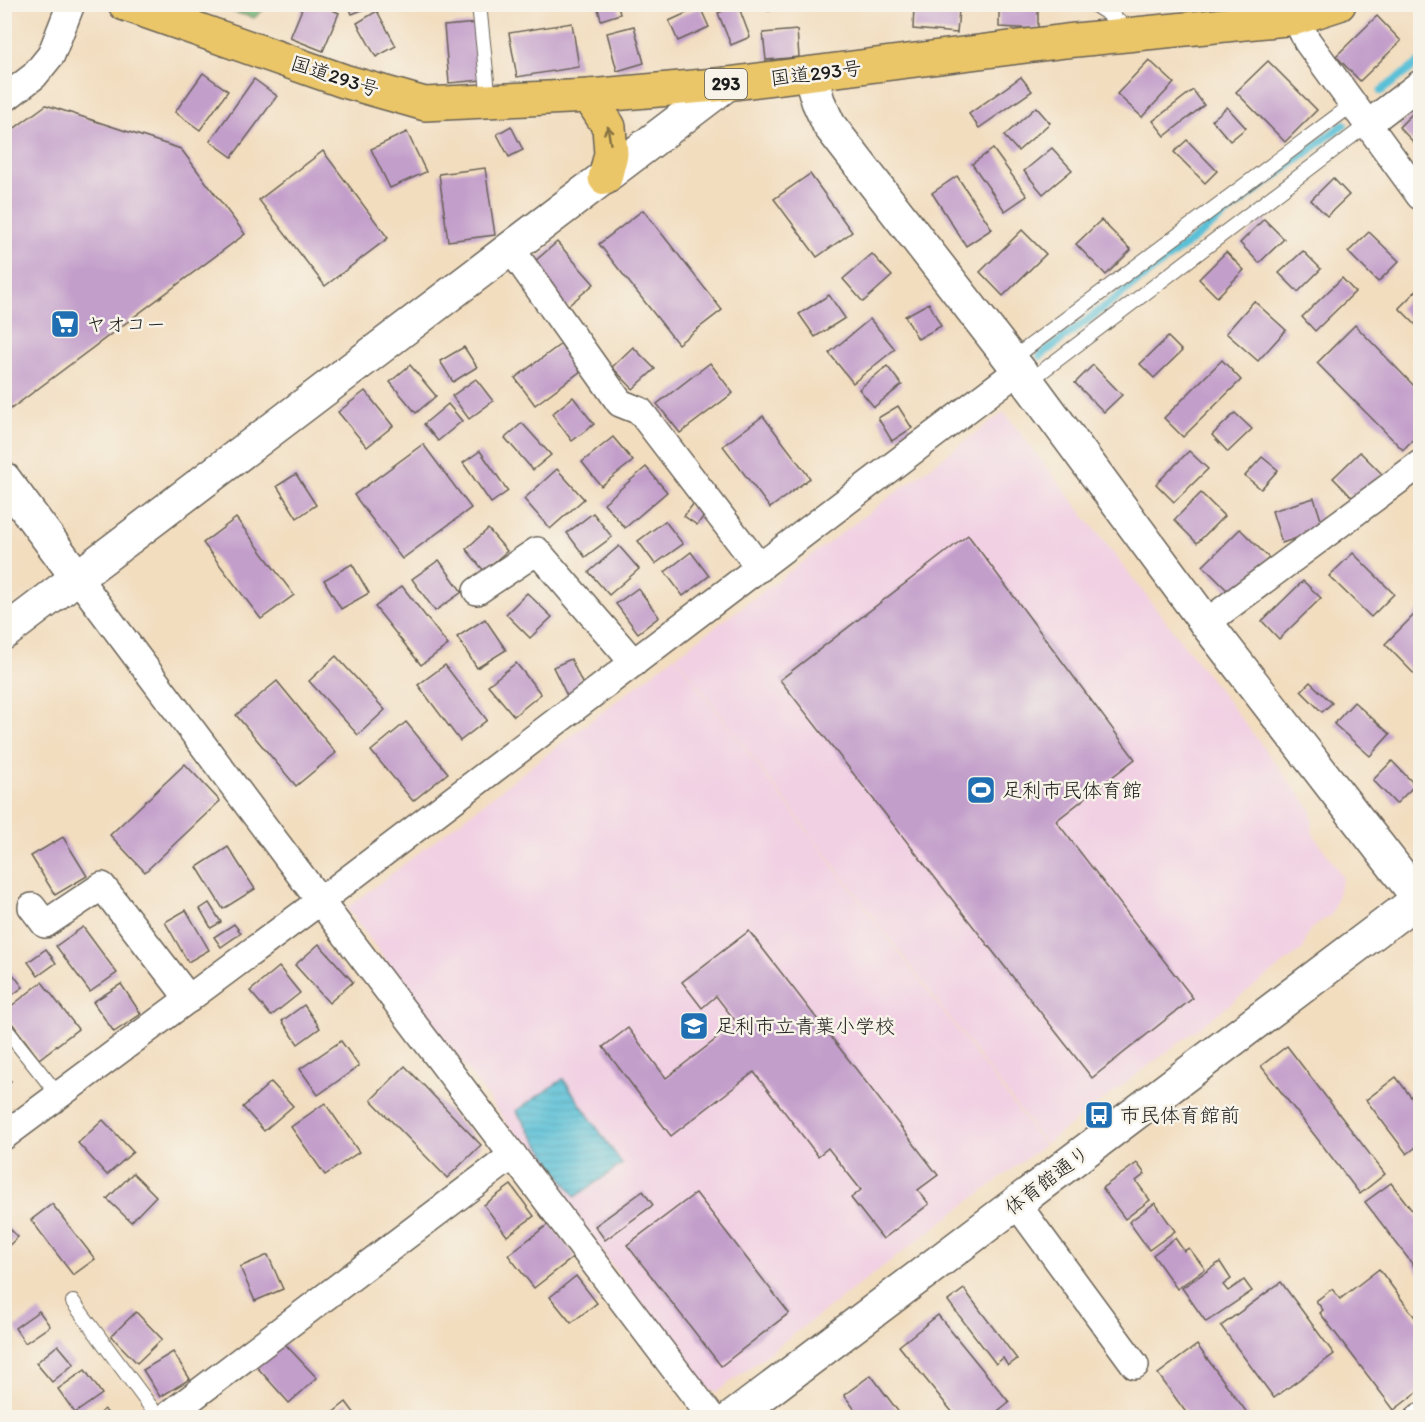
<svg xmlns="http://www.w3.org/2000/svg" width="1425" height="1422" font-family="Itim,'Klee One',sans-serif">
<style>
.built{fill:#f1d0e3}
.forest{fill:url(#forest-crowns);stroke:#476748;stroke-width:1.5}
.water{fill:url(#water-rules);stroke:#3a6e7a;stroke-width:1.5}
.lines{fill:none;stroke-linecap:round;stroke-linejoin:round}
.stream{stroke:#59c0d7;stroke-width:8}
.building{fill:#c29eca}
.service-casing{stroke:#676055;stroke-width:16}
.minor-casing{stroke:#676055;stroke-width:30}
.tertiary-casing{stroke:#676055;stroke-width:36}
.trunk-casing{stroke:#676055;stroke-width:36}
.service{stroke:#fff;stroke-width:14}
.minor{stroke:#fff;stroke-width:27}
.tertiary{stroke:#fff;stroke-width:33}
.trunk{stroke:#ebc669;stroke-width:33}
.oneway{stroke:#847142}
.labels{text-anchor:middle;stroke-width:5;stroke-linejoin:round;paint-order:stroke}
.shield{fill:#f7f3e8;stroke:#5e5c59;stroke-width:1.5}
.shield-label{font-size:18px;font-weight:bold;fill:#1c1c1c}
.street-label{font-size:20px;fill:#1c1c1c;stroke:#f7f3e8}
.poi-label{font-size:20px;fill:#1c1c1c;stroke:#f7f3e8;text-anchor:start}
</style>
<defs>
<pattern id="forest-crowns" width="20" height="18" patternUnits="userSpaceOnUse" patternTransform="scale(1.5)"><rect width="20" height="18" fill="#72b274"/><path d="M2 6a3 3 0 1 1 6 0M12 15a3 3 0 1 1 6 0" fill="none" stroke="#5d905e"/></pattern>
<pattern id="water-rules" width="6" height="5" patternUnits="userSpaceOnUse" patternTransform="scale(1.5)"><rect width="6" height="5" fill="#59c0d7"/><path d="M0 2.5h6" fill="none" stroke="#4da4b8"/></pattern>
</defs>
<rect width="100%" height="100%" fill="#f7f3e8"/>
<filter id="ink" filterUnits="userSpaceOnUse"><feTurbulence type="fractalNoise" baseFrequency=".0167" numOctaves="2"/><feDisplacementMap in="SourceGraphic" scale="12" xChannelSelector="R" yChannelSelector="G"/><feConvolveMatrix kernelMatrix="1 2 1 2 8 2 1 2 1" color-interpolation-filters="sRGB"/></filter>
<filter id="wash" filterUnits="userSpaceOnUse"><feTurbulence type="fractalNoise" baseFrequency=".008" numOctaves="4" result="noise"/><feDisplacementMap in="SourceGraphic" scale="24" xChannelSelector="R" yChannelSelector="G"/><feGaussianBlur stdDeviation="1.35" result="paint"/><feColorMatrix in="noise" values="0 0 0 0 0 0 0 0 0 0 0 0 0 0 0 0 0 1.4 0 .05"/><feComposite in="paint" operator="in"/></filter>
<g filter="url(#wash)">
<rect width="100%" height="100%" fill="#f2ddbf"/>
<!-- built -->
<g class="built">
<polygon points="1004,412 1311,809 1313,834 1343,877 1332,914 1309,930 1303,949 1045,1144 676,656"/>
<polygon points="675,656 1044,1145 717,1392 701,1385 347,908"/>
</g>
<!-- forest -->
<polygon class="forest" points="211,5 269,5 254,18"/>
<!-- water -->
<polygon class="water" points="563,1079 622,1164 575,1197 516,1111"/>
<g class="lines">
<!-- stream -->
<g class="stream">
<polyline points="1381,91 1420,62"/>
<polyline points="1040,356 1344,124"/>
</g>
</g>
<g id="blocks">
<!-- building -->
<g class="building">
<polygon points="304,4 319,4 339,13 323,51 290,38"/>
<polygon points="348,4 375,4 375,5 352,14"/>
<polygon points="767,4 801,4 801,6 768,11"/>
<polygon points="999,4 1038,4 1038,29 999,27"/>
<polygon points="597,5 618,5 620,14 601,20"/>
<polygon points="738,5 750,37 731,45 718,13"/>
<polygon points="914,6 959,10 957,33 913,29"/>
<polygon points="700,7 709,27 678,41 669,21"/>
<polygon points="377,11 396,46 376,57 357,23"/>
<polygon points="1377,16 1401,41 1360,81 1336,56"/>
<polygon points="477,23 482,80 449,83 444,26"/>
<polygon points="572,23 579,67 517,77 509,33"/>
<polygon points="634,26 644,63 617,71 607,33"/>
<polygon points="797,30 799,57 766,60 763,33"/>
<polygon points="1149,60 1174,83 1142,117 1117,94"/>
<polygon points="1268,61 1317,110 1285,142 1236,92"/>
<polygon points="203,73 228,91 200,130 175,112"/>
<polygon points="1021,77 1032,91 979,128 969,114"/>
<polygon points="254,79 277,96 232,157 210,141"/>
<polygon points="1193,90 1204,105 1165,136 1153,121"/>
<polygon points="46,105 181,149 245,234 4,414 4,136"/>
<polygon points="1420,106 1420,149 1399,127"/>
<polygon points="1036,107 1050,123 1018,151 1004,136"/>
<polygon points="1227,107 1246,128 1230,141 1212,120"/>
<polygon points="511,126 523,150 509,157 497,134"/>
<polygon points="407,132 426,172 390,188 371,149"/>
<polygon points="1187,140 1217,171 1205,183 1174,152"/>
<polygon points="1052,148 1072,170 1043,194 1024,171"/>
<polygon points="993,149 1027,196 1005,211 972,164"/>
<polygon points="323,151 388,238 325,286 259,200"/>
<polygon points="485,168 495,235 448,241 439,174"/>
<polygon points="810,174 852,232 817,257 774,199"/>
<polygon points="957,176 992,229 966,246 932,193"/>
<polygon points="1333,178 1349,195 1327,216 1311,200"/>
<polygon points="643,210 722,310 678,344 599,244"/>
<polygon points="1264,219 1284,239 1259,263 1240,243"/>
<polygon points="1101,220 1131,250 1106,275 1076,244"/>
<polygon points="1022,230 1046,254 1003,296 980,272"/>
<polygon points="1369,232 1399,261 1378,282 1348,252"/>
<polygon points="557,242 594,284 563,310 527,268"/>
<polygon points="1303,251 1321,269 1298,292 1279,273"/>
<polygon points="1226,252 1244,270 1217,297 1199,279"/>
<polygon points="872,254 892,276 863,302 843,279"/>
<polygon points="1342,278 1355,292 1315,331 1302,317"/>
<polygon points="1420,287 1420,329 1399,308"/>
<polygon points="829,295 845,318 815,337 799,314"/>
<polygon points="1254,301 1286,330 1258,361 1226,333"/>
<polygon points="929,303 941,326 918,339 905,316"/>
<polygon points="870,319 895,349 853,383 829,353"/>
<polygon points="1355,325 1420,392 1420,432 1403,450 1317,363"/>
<polygon points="1168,337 1182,351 1154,378 1140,364"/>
<polygon points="561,344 581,371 535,405 515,378"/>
<polygon points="464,347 477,367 453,382 440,361"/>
<polygon points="633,347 655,369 633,389 612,367"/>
<polygon points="1222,360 1241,380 1183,437 1164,418"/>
<polygon points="710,363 733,393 680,433 657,404"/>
<polygon points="410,365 436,396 416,413 390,382"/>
<polygon points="1093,365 1122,395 1104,412 1075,383"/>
<polygon points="887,366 902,385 874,407 859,389"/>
<polygon points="476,379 493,401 469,419 452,396"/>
<polygon points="365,391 393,426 367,447 338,412"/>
<polygon points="573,397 594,424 572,441 552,414"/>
<polygon points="448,404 462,421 438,441 424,424"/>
<polygon points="898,406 912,428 892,441 878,418"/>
<polygon points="1235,413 1252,429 1228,452 1212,435"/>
<polygon points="763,416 810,478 770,508 723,446"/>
<polygon points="522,423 551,455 533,470 505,438"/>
<polygon points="613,437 633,461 601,486 582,462"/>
<polygon points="423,444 471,508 402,559 354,495"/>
<polygon points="480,451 508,491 491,503 463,463"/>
<polygon points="1189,451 1208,469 1174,502 1156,484"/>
<polygon points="1360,452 1383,475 1356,501 1333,478"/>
<polygon points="1262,457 1278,470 1261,489 1245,476"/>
<polygon points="646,467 667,492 625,528 604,503"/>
<polygon points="557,469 584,499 550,529 524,499"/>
<polygon points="296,474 316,505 297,518 277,486"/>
<polygon points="1201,493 1224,516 1197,543 1174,520"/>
<polygon points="1314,498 1324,529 1282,543 1272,511"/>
<polygon points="694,503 706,513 697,525 684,516"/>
<polygon points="593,513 612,537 585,557 567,533"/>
<polygon points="236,518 294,595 261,619 203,543"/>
<polygon points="665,521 683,544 655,564 638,541"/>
<polygon points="488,529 507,551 484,571 466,549"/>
<polygon points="1240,529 1269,558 1232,595 1203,566"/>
<polygon points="968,535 1135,759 1056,821 1193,998 1092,1078 780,680"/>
<polygon points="619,546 639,569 609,595 589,572"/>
<polygon points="691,552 709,576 683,596 665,572"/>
<polygon points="1353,553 1394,594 1371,617 1329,576"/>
<polygon points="439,560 462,592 435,611 412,579"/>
<polygon points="352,564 369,593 341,609 324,580"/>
<polygon points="1303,581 1321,598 1279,639 1262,621"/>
<polygon points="402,586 448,645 421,665 375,607"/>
<polygon points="638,588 659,617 638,633 616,604"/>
<polygon points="527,593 552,617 530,638 506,614"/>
<polygon points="1420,609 1420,680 1385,644"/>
<polygon points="485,619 506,650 477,668 457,637"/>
<polygon points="336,656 385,710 358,735 309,681"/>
<polygon points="571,659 586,692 569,700 553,667"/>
<polygon points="516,663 541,694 514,716 488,685"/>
<polygon points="445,665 487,720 460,741 418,685"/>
<polygon points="277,681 336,753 296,786 236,715"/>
<polygon points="1310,682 1332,703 1322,712 1301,691"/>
<polygon points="1354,702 1390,734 1370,756 1334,724"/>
<polygon points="406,722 448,773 413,801 371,751"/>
<polygon points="1392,761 1415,785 1396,804 1373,780"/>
<polygon points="185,764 220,801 145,872 110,835"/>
<polygon points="63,837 87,876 55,895 31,856"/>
<polygon points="228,847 255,889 223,909 197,867"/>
<polygon points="209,903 221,922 211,928 200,909"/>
<polygon points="186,910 209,950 188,962 165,922"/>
<polygon points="234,924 241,933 221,947 214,937"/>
<polygon points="83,927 117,973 90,992 56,946"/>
<polygon points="749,931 938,1175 918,1190 929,1204 883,1239 851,1198 861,1190 828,1148 818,1156 754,1072 671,1136 603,1047 628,1028 666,1078 737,1023 716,996 702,1008 682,982"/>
<polygon points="319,944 353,982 329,1003 295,965"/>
<polygon points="46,949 56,963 38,976 28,962"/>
<polygon points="4,963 23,987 4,1001"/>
<polygon points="279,967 300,993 271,1016 250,991"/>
<polygon points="42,982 78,1029 39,1059 5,1014 5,1011"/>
<polygon points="121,984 141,1014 114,1032 93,1002"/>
<polygon points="304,1005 320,1028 298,1044 282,1021"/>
<polygon points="341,1041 359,1066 318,1095 300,1069"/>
<polygon points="1287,1046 1385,1174 1360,1194 1261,1066"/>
<polygon points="405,1066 481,1145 447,1178 371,1100"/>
<polygon points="4,1073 11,1081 4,1086"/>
<polygon points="1396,1077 1420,1109 1420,1144 1407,1154 1366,1100"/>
<polygon points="271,1082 293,1106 264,1131 243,1107"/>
<polygon points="325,1103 359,1152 325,1175 291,1127"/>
<polygon points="103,1120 133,1152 107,1175 78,1143"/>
<polygon points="1137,1163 1145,1174 1136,1181 1150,1200 1125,1219 1102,1188"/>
<polygon points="133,1173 156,1196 131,1222 107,1199"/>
<polygon points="1391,1183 1420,1221 1420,1274 1365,1202"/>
<polygon points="511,1185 534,1216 507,1236 484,1205"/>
<polygon points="643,1191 653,1205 605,1240 595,1226"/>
<polygon points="696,1193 789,1313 721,1366 627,1245"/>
<polygon points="1155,1203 1175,1231 1149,1250 1129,1222"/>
<polygon points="52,1204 95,1259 73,1275 31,1220"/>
<polygon points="4,1223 18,1237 4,1250"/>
<polygon points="550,1223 575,1256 534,1288 508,1255"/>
<polygon points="1175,1238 1184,1251 1189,1248 1205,1269 1177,1289 1153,1255"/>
<polygon points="268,1255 283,1289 255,1301 240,1267"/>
<polygon points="1220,1262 1231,1279 1223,1285 1228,1291 1244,1280 1252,1291 1206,1322 1182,1288"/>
<polygon points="1379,1269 1420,1324 1420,1390 1394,1410 1320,1313 1323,1310 1316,1301 1332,1289 1340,1299"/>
<polygon points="576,1276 597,1303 571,1323 550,1297"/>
<polygon points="1281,1282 1334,1354 1274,1398 1221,1326"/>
<polygon points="964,1289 1017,1359 1008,1366 1003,1358 996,1364 948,1301"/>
<polygon points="39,1311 50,1326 25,1343 15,1328"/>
<polygon points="136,1312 162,1339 137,1363 111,1336"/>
<polygon points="938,1315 1009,1402 989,1418 957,1418 899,1346"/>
<polygon points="283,1342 317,1378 289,1403 256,1366"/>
<polygon points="58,1345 74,1364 52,1382 36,1363"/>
<polygon points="1197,1345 1251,1418 1190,1418 1158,1374"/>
<polygon points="173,1352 190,1379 160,1397 143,1370"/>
<polygon points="85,1370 102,1394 75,1413 58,1389"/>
<polygon points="871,1375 903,1418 861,1418 844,1395"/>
<polygon points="346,1402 358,1418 326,1418"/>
<polygon points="104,1409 112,1418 95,1418"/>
</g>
</g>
</g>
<g filter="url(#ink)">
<use href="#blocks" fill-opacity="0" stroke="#676055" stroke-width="1.5"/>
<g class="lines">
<!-- service casing -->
<g class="service-casing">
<g id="service">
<polyline points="479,4 489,101"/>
<polyline points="1093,4 1116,19 1130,31"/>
<polyline points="1011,360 1353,104"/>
<polyline points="1028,382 1368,124"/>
<polyline points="4,1027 59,1096"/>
<polyline points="73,1302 159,1418"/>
</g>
</g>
<!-- minor casing -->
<g class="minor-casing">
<g id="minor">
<polyline points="1296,18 1307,41 1420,196"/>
<polyline points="4,99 34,76 51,55 71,4"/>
<polyline points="1368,124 1420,84"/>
<polyline points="511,249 620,403 640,411 760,568"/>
<polyline points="77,577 320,901 712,1418"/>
<polyline points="477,591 537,551 634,663"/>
<polyline points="1206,623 1420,464"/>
<polyline points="32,907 45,924 102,886 189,999"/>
<polyline points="4,1136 320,901 1019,370"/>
<polyline points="1016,1203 1135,1365"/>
<polyline points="165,1418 513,1155"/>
<polyline points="1419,1418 1420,1417"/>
</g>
</g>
<!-- tertiary casing -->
<g class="tertiary-casing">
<g id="tertiary">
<polyline points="810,74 818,101 829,125 1019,370 1206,623 1348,807 1420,900"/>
<polyline points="4,479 77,577"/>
<polyline points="4,633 727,84"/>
<polyline points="732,1418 1420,898"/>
</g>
</g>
<!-- trunk casing -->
<g class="trunk-casing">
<g id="trunk">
<polyline points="125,4 344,81 425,104 589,96 727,84 1066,41 1296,18 1339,4"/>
<polyline points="589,96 609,127 611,154 605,178"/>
</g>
</g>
<!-- service -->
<use href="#service" class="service"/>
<!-- minor -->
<use href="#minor" class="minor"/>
<!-- tertiary -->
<use href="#tertiary" class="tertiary"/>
<!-- trunk -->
<use href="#trunk" class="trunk"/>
</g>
<!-- one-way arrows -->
<defs><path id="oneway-shaft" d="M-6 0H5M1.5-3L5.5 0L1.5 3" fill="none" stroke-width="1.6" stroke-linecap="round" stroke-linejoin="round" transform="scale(1.5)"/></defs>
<use class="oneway" href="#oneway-shaft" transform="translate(609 135) rotate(-99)"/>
</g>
<!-- icons -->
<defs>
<g id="supermarket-square" transform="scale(1.5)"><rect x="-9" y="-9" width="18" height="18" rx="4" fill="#1f6fb2" stroke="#f7f3e8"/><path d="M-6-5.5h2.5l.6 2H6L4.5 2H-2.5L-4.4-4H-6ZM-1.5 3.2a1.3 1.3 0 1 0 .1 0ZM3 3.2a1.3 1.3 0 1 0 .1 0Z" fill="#fff"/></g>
<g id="stadium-square" transform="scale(1.5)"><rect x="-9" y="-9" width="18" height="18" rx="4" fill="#1f6fb2" stroke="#f7f3e8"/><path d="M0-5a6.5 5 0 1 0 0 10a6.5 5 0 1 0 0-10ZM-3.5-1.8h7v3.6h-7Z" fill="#fff"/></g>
<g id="school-square" transform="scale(1.5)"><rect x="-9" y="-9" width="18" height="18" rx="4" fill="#1f6fb2" stroke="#f7f3e8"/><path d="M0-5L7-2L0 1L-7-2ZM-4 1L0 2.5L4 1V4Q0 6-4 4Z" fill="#fff"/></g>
<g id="bus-square" transform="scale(1.5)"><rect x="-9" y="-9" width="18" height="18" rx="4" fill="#1f6fb2" stroke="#f7f3e8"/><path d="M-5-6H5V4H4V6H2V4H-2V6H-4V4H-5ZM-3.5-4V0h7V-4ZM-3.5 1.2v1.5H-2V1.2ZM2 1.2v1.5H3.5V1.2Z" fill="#fff"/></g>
</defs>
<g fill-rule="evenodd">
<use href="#supermarket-square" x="65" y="324"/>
<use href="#stadium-square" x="981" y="790"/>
<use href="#school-square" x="694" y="1026"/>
<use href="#bus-square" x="1099" y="1115"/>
</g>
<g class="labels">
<!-- shield labels -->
<rect class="shield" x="705" y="69" width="42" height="30" rx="4.5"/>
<g class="shield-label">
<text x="726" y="90">293</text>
</g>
<!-- street labels -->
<g class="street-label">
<text transform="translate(816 73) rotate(-7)" y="7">国道293号</text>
<text transform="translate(335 76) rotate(18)" y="7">国道293号</text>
<text transform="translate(1047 1180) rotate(-37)" y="7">体育館通り</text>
</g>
<!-- poi labels -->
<g class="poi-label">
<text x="86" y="331">ヤオコー</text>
<text x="1002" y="797">足利市民体育館</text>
<text x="715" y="1033">足利市立青葉小学校</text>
<text x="1120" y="1122">市民体育館前</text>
</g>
</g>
<!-- margin -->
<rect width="1425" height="1422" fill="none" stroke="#f7f3e8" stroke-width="24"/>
</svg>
